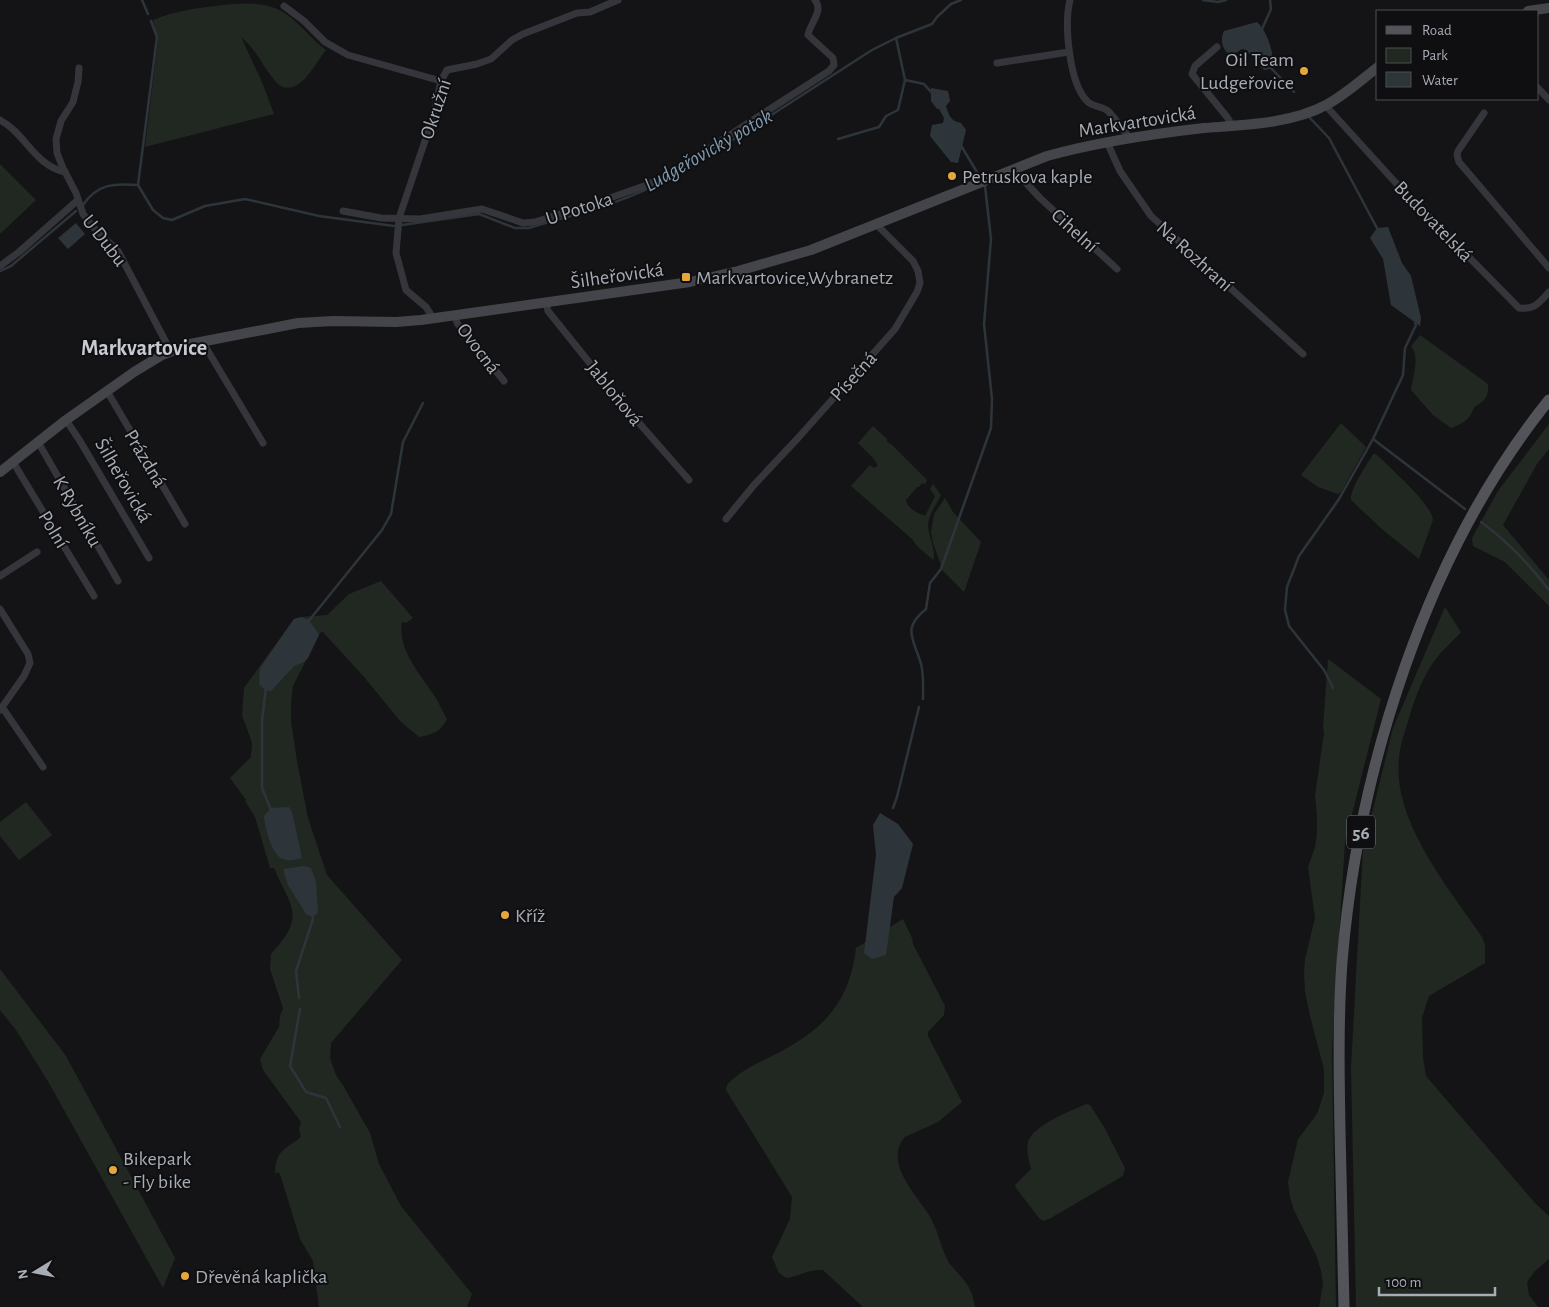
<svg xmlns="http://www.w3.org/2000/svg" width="1549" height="1307" font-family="'Alegreya Sans',sans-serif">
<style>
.green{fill:#212821}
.water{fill:#2d353b}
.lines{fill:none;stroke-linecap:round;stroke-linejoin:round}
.stream{stroke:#2d353b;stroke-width:2.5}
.street{stroke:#35363b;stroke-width:7}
.secondary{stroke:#43454a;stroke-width:10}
.primary{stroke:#525459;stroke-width:11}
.poi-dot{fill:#e7a63b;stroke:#0f0f11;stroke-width:2}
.labels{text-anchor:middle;stroke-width:4;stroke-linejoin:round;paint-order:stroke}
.shield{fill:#0f0f11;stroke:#797d84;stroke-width:1}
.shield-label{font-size:19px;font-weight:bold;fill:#a7acb5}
.poi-label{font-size:20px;fill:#a7acb5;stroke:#0f0f11;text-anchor:start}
.street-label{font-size:20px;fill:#a7acb5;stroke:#0f0f11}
.water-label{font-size:21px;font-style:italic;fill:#7f9aaf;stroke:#0f0f11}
.quarter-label{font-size:22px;font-weight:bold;fill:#c7cad2;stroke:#0f0f11}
</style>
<rect width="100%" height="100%" fill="#141416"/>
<!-- green -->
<g class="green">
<path d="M234 4C245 4 257 3 268 6 292 11 307 36 326 50 317 61 308 80 295 86 289 89 281 88 277 83 263 68 258 51 241 37L262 82 274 114 145 147 158 40 153 20C179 9 206 7 234 4Z"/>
<polygon points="0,164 36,200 0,234"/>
<path d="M1420 335 1488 384C1489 397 1485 401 1474 407 1470 420 1464 423 1451 428L1433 415 1411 390C1413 376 1420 357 1411 346Z"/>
<polygon points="1341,423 1366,447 1341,492 1338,494 1318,487 1301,475"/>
<polygon points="1549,424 1549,449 1537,464 1503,525 1549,580 1549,606 1505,562 1473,546 1472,538 1498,491"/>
<path d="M873 426 887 439V442L891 444 927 480 925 484 922 483 919 487H917L906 500C907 509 918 513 925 516L935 496 930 489 933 484 941 495C936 505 929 514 928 525 928 535 937 553 933 560L917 546 912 539 851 486 870 465 874 468 878 466 874 459 858 443Z"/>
<path d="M1373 454H1376C1389 467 1432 504 1433 520L1419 559 1383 530 1351 500C1350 488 1367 465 1373 454Z"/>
<polygon points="945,498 953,512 981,542 964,592 943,571 933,543 931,532 934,514"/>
<path d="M381 581 413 618 406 623 402 622C397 650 422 676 436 698 440 705 443 713 447 719 441 732 431 735 419 737L401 722 364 677 322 631 318 636 293 686 291 704V721L297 761 308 818 327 875 402 960 331 1043 330 1058 334 1070 337 1077 345 1088V1089L370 1133 379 1164 401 1206 472 1294 467 1307H319L313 1261 300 1239 280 1174 277 1172 275 1174C276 1150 283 1151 301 1137L299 1130 301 1122 263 1070 260 1059 279 1027 280 1016 283 1008 270 969 271 954C306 916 292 909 274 868H270L255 817 245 801 246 800 230 778 251 757 252 743 242 715 244 688 294 619 301 617 327 615 349 594Z"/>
<path d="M1445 607 1461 632C1451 643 1438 654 1431 666 1420 683 1415 699 1409 718 1405 731 1400 745 1399 758 1392 821 1449 888 1482 937L1485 945V963L1429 996 1422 1018 1423 1057 1426 1076 1535 1203 1549 1216V1259L1534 1272 1527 1282 1529 1295 1538 1307H1356L1351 1067 1363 850 1393 728Z"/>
<polygon points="1328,659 1381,699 1345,842 1332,1050 1336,1307 1319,1307 1323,1284 1321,1271 1317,1257 1294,1210 1290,1197 1288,1182 1298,1139 1317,1114 1324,1093 1324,1069 1310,1016 1305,991 1304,973 1305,959 1315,918 1308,867 1315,847 1317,834 1317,815 1315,796 1324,733 1323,727"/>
<polygon points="26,802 52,835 19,860 0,836 0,822"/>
<path d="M903 919 912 938 913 944 945 1006 944 1015 928 1032V1036L962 1102 938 1122 905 1137C883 1161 916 1195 929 1215 938 1229 940 1246 948 1261 955 1272 967 1280 971 1292 973 1296 974 1302 975 1307H863L823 1270C810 1269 799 1276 786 1278L779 1273 772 1257 790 1219 792 1197 726 1090 727 1085C740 1070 759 1063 776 1054 823 1030 850 1002 856 948Z"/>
<polygon points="0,969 66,1056 175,1258 163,1288 49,1083 16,1030 0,1010"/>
<path d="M1086 1104 1090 1105 1104 1127 1125 1168 1123 1176 1049 1219 1043 1221 1039 1218 1016 1188 1015 1185 1031 1169C1029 1160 1026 1152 1028 1142 1033 1125 1071 1111 1086 1104Z"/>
</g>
<!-- water -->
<g class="water">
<path d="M1257 22C1267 31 1277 57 1270 69L1264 70 1246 50 1242 49 1234 54H1229C1222 49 1220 39 1224 31Z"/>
<path d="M931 88 948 91 950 101 946 106C949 116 951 121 961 123L966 130 958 163 951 162 930 136 932 125 943 123 944 118 939 109H937L931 101Z"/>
<polygon points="76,223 85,234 68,249 58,238"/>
<polygon points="1388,227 1402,263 1411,276 1421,318 1420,326 1391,305 1383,259 1370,238 1377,228"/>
<polygon points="301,617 309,620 319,635 308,658 304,662 294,666 271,691 265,690 259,684 260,668 294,619"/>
<path d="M289 807 292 812 302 858C296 859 289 862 283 859 271 855 265 826 264 816L271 808Z"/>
<polygon points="880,813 898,824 913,844 902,888 894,897 886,955 872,959 864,953 876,855 873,825"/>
<polygon points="304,866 311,868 316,882 318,912 316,915 310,916 306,914 288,885 283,869"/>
</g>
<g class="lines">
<!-- stream -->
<g class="stream">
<polyline points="142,0 148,14"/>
<polyline points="1203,0 1218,2 1226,0"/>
<polyline points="1262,29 1271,9 1270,0"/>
<polyline points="896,38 905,80 924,84 931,92"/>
<polyline points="1269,66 1294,92"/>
<polyline points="1310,118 1329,138 1378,230"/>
<polyline points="838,139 879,127 886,116 898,110 905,80"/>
<polyline points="960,144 980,177"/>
<polyline points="677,173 731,141 872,50 896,38 932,24 937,17 951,4 961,0"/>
<polyline points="138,185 157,37 151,21"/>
<path d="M83 205C97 184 114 183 138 185L153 210 163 218 172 220 205 206 245 199 319 216 394 226"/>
<path d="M402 225 479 214 515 228H529C575 214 626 203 668 178"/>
<polyline points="0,271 11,266 76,211"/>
<polyline points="1373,439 1465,509"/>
<path d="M1481 522C1507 541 1530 565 1549 590"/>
<polyline points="307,623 382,530 391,514 403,442 423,403"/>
<polyline points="266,687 262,721 262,788 271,810"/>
<polyline points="1333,688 1324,670 1289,626 1285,610 1287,587 1299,556 1339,499 1373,439 1403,375 1405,348 1416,325 1415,323"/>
<path d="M923 699C923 688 924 675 921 664 914 639 901 629 926 609L930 583 941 569 991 428 992 399 984 324 991 239 985 186"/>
<polyline points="893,808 897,797 919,707"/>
<polyline points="299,998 296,971 313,919 312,913"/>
<polyline points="300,1009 290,1066 306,1092 326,1098 340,1127"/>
</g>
<!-- street -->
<g class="street">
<path d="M1070 0C1064 24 1069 83 1087 101 1092 107 1102 106 1108 111 1116 119 1123 130 1130 138"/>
<polyline points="284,6 304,21 325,42 348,55 441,81"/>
<polyline points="1217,47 1195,66 1192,74 1227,117 1233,127"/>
<polyline points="997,63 1069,52"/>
<polyline points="79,68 78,82 73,102 61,121 56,139 57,153 63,168 76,193 83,214 93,227 118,251 170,350"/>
<polyline points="1538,88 1549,100"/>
<path d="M1326 106 1395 182 1519 308C1534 310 1539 303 1549 292"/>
<polyline points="1484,113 1458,151 1457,155 1459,162 1549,268"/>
<path d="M0 120C25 133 35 166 65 172"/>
<polyline points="1107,142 1120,171 1151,216 1303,354"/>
<polyline points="1013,169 1040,198 1117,269"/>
<path d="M343 211 381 218 420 219 482 209 523 223 535 222 607 199 647 185 668 175 829 71 834 65 833 58 808 35C810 23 824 11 815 0"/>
<polyline points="0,266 19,252 78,200"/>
<polyline points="546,303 548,311 625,407 689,480"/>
<polyline points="455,315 457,323 504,381"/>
<polyline points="433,318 426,307 406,290 396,253 399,218 433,117 441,81 447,70 477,64 491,59 512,40 523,34 577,13 590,12 618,0"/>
<polyline points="202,341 263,443"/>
<polyline points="107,391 185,524"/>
<polyline points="66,420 80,441 149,558"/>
<polyline points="38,442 118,581"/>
<polyline points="13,462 94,596"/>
<polyline points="726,519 754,485 798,438 895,329 917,292 920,283 918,271 913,261 876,224"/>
<polyline points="0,576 37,552"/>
<polyline points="0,609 28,654 30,663 24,676 0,710"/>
<polyline points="2,707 43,767"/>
</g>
<!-- secondary -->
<g class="secondary">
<polyline points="1528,11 1549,8"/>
<path d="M0 472 66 420 134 372 162 355 190 344 298 323 333 321 396 322 421 320 690 282 738 271 811 250 1047 156C1098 142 1151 134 1204 128 1242 125 1291 124 1326 105 1345 95 1361 80 1378 67"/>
</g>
<!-- primary -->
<path class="primary" d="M1344 1307C1343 1248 1341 1189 1340 1130 1339 1074 1338 1018 1342 962 1358 769 1426 552 1549 400"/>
</g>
<!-- markers -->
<g class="poi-dot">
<circle cx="1304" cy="71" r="5"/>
<circle cx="952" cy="176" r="5"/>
<rect x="681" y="272" width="10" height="10" rx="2.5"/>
<circle cx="505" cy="915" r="5"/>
<circle cx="113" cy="1170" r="5"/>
<circle cx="185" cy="1276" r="5"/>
</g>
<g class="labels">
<!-- shield labels -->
<rect class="shield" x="1347" y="815.5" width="28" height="33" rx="4"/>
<g class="shield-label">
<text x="1361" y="839">56</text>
</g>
<!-- poi labels -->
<g class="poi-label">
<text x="1294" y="66" text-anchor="end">Oil Team<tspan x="1294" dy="23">Ludgeřovice</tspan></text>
<text x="962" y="183">Petruskova kaple</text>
<text x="696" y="284">Markvartovice,Wybranetz</text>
<text x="515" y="922">Kříž</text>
<text x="123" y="1165">Bikepark<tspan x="123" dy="23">- Fly bike</tspan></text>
<text x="195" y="1283">Dřevěná kaplička</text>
</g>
<!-- street labels -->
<g class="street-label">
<text transform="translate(435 109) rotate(-72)" y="7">Okružní</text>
<text transform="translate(1137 121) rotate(-9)" y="7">Markvartovická</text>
<text transform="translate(579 208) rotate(-18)" y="7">U Potoka</text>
<text transform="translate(1434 221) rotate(46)" y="7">Budovatelská</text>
<text transform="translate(1075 230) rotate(42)" y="7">Cihelní</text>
<text transform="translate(105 240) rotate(52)" y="7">U Dubu</text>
<text transform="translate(1195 256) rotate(42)" y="7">Na Rozhraní</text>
<text transform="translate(617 275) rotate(-8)" y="7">Šilheřovická</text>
<text transform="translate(479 348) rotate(53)" y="7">Ovocná</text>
<text transform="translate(853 376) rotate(-48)" y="7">Písečná</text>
<text transform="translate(615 393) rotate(51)" y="7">Jabloňová</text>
<text transform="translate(146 458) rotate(59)" y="7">Prázdná</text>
<text transform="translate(124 480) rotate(60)" y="7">Šilheřovická</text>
<text transform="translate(78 511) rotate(60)" y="7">K Rybníku</text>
<text transform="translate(54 529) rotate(59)" y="7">Polní</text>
</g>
<!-- water labels -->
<g class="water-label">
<text transform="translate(708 150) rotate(-30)" y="7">Ludgeřovický potok</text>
</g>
<!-- quarter labels -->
<g class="quarter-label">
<text x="144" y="355">Markvartovice</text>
</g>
</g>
<!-- legend -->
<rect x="1376" y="10" width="162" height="90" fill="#0f0f11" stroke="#4c4e53"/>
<rect x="1386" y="26" width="25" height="8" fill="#525459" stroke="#4c4e53"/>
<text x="1422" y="35" font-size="15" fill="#a7acb5">Road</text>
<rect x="1386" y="48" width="25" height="15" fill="#212821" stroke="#4c4e53"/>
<text x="1422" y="60" font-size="15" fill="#a7acb5">Park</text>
<rect x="1386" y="72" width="25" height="15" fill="#2d353b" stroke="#4c4e53"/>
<text x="1422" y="85" font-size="15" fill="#a7acb5">Water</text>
<!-- north arrow -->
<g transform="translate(35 1272) rotate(260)" stroke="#0f0f11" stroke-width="4" paint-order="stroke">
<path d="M0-4L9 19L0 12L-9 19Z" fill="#a7acb5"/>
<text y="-8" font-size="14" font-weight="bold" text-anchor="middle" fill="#a7acb5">N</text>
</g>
<!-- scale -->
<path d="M1379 1287v8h116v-8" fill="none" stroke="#a7acb5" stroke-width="2.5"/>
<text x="1386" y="1287" font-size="15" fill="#a7acb5" stroke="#0f0f11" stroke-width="4" paint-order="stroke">100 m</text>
</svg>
